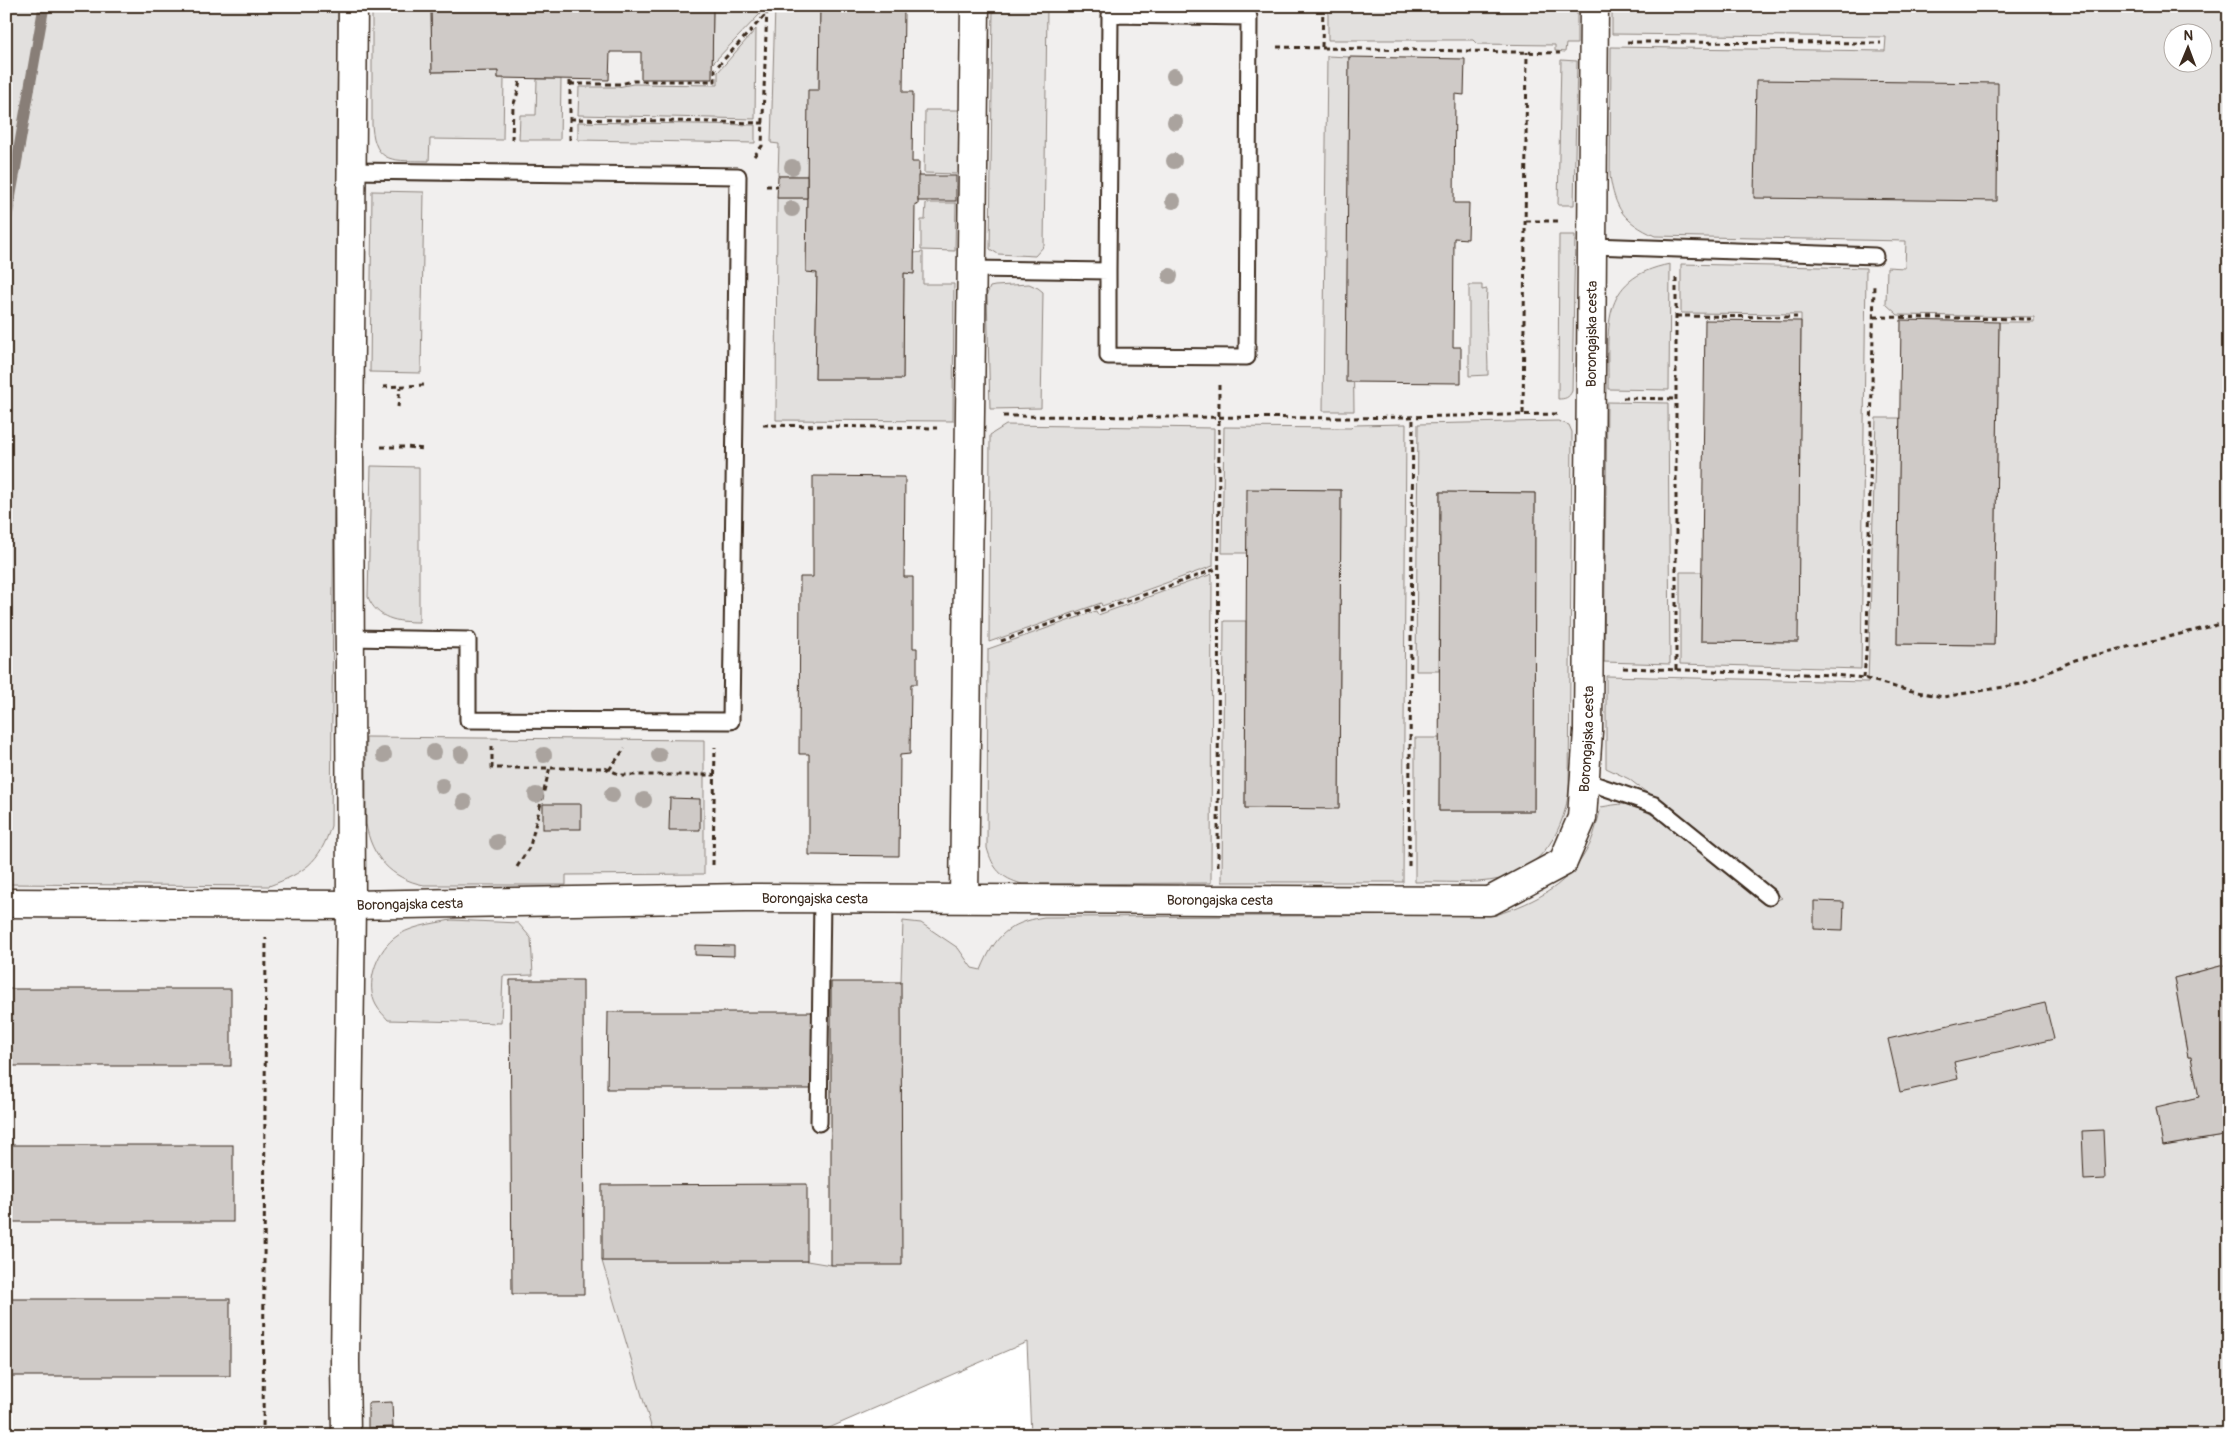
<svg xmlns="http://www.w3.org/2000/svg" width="2235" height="1441" font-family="Pangolin,sans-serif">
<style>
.built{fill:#f1efee;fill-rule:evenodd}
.green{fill:#e2e0de;stroke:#8e857e;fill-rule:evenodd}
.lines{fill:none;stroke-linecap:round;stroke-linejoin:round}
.stream{stroke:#887e77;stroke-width:11}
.building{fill:#cfcac7;stroke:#3b2a1e}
.lane-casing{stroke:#3b2a1e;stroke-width:19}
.street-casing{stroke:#3b2a1e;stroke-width:31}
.path{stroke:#3b2a1e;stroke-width:3;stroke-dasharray:5 4;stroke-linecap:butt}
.lane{stroke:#fff;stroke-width:15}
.street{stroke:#fff;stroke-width:28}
.tree{fill:#aaa39e}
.labels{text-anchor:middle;stroke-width:4;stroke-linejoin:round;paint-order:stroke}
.street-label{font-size:14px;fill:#3b2a1e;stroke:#fff}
</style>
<rect width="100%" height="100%" fill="#fff"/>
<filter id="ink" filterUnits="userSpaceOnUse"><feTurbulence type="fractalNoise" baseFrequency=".02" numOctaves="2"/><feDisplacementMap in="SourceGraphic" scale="10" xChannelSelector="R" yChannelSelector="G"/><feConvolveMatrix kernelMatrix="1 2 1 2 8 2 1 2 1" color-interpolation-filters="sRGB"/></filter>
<g filter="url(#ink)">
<!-- built -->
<path class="built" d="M6 6H2229V945L1028 1342 813 1435H6ZM2172 32H2202V62H2172Z"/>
<!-- green -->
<g class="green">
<path d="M6 6H338L331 826C320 862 304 873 269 886L6 884Z"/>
<path d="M372 6H431L432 72 498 71V78H504L503 140 430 139 429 161C395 160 375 166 372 125Z"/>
<polygon points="713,6 760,6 760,14 712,64"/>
<polygon points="775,6 820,6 819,90 807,176 778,176 779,144 771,143"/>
<polygon points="993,6 1047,6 1044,246 1035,256 998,254 990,249"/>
<polygon points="1328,6 1577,6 1577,44 1566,44 1565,52 1555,51 1555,45 1477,44 1473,40 1328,40"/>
<path d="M1612 6H2229V968L2228 964 2174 978 2188 1057H2191L2199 1097 2156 1108 2164 1146 2229 1135V1435H1031L1027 1342 813 1435H656L651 1426 602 1261H807L831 1265 901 982 903 921 921 923 958 948 972 968 981 970C995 936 1008 923 1044 917L1496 915C1537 901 1570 885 1590 844 1595 833 1598 819 1601 807 1608 806 1617 804 1624 804 1659 807 1738 880 1766 905L1782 898 1629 779 1606 768V676L1868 682 1876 418H1900L1897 644 1994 645 1999 322H2034V317L1898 315 1886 304 1887 267 1905 268 1906 241 1655 236C1624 222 1615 209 1610 176L1611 47 1885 51 1886 37 1612 34ZM2172 32H2202V62H2172Z"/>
<polygon points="756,29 755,119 578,115 579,87 618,87 633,84 718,85 718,72"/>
<polygon points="1327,56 1349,57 1354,411 1323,411"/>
<polygon points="1561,60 1577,61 1574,205 1558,205"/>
<polygon points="537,79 561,79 560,140 519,140 520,115 536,115"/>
<polygon points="925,110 959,110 959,174 924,173"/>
<polygon points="578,122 755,125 755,143 578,140"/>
<polygon points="372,191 424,192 421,373 370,372"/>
<polygon points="777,198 807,198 806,272 817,273 815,379 903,379 904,273 914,273 914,253 923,252 923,284 954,284 953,421 776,420"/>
<polygon points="926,203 956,203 955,251 921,250 921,220 925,220"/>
<path d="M1559 235H1575L1572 391C1569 398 1565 399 1558 399Z"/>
<path d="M1670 264 1669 390 1608 389C1609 330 1597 278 1670 264Z"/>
<polygon points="1681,264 1866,268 1861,669 1680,664 1680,572 1702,572 1701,641 1797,642 1801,321 1801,314 1681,313"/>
<polygon points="1029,284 1038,288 1043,292 1041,408 990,409 987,294 990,287 995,286"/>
<path d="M1469 285H1482V290L1487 289C1485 318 1488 347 1488 375L1469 376Z"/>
<polygon points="1607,402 1668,403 1670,664 1604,662"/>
<path d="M1558 421 1569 425 1572 432 1569 788C1565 829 1543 868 1500 879 1473 885 1442 881 1415 882V738H1440L1439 811H1534L1535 493 1440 492 1439 671H1416L1418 424Z"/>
<polygon points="1406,424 1403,882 1222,882 1224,621 1246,621 1245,808 1339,808 1341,490 1248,490 1247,553 1222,553 1224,427 1351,428 1354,425"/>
<polygon points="1006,425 1214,428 1213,566 1102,606 1101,603 989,642 990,435"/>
<path d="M371 466 419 467V622C397 622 377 619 368 597Z"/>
<path d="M1212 574 1211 883 1022 884C1001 878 993 869 987 848L988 649 1096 611 1098 615Z"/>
<path d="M366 737 704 740V874L566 875V885H424C391 879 371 856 366 824Z"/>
<path d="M451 920 518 923 531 938 533 975 503 976 501 1023 388 1020C385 1016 379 1011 376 1005 365 985 376 953 393 939 408 926 432 924 451 920Z"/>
</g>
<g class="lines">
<!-- stream -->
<polyline class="stream" points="6,222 44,6"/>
</g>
<!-- building -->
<g class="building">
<polygon points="431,6 713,6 712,79 641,79 641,52 610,52 609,80 498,78 498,71 432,72"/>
<polygon points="820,6 904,6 903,92 913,92 912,162 919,162 918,205 915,204 914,274 904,273 903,379 815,379 817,273 806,272 807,198 808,90 819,90"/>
<polygon points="1349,57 1465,59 1464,95 1455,94 1454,203 1469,203 1468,239 1454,238 1453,347 1461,347 1461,383 1346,382"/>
<polygon points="1756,80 1998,83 1997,201 1754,198"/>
<polygon points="778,176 807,176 807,198 777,198"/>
<rect x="918" y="176" width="38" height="25"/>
<polygon points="1705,320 1801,321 1798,642 1701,641"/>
<polygon points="1901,320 1999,322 1994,645 1897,644"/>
<polygon points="813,476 905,477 904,577 913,577 913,648 917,648 917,684 911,684 910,754 900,755 899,856 809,855 809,754 799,754 800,577 813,577"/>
<polygon points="1247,489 1341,490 1339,809 1245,808"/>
<polygon points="1440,492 1535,493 1534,811 1439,811"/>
<polygon points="670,798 700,799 700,830 669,830"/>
<rect x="543" y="804" width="38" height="25"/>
<polygon points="1814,901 1844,902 1843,930 1814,929"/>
<polygon points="695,945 734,946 734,956 695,955"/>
<polygon points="2228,964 2229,1135 2163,1146 2156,1107 2199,1097 2191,1057 2188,1057 2174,978"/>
<polygon points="510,980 583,980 584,1294 512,1294"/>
<polygon points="831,982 901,982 902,1265 831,1265"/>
<rect x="6" y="989" width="225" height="77"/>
<polygon points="2045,1003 2054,1039 1954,1062 1958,1079 1900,1092 1888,1039"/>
<polygon points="608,1012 813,1012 813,1089 607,1089"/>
<polygon points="2103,1130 2105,1179 2084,1180 2082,1131"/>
<rect x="6" y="1145" width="227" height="77"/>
<polygon points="807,1184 807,1261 602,1261 602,1185"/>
<rect x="6" y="1299" width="224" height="77"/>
<polygon points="392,1402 393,1427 368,1428 368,1403"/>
</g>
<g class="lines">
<!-- lane casing -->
<g class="lane-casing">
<g id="lane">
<polyline points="1592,246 1875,256"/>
<polyline points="972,269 1108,271 1108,356 1247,357 1249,17 1110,15 1108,271"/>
<polyline points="350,638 468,640 468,720 731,721 738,176 352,171"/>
<polyline points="1585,781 1655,805 1769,897"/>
<polyline points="819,1123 822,898"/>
</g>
</g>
<!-- street casing -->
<g class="street-casing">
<g id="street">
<polyline points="964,898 975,6"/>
<path id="s1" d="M6 903 351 905 745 898 1490 901 1563 862 1582 818 1588 731 1594 6"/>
<polyline points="346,1435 345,1361 351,905 349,452 353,6"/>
</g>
</g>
<!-- path -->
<g class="path">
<polyline points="1627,42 1881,43"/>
<polyline points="1277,47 1560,53"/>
<polyline points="1322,47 1323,6"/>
<polyline points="570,84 620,84 633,81 715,81 715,69 767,13"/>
<polyline points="570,119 764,123"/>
<polyline points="512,140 513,106 518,92 520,79"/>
<polyline points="570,140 570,80"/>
<polyline points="754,156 762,146 767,6"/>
<polyline points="766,186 778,186"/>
<polyline points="1526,221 1560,221"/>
<polyline points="1676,316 1797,317"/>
<polyline points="1874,317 2031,319"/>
<polyline points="383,387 425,385"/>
<polyline points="1623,398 1676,399"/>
<polyline points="398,407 400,387"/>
<polyline points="1523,414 1527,52"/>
<polyline points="1003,416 1351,418 1557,414"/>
<polyline points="763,425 937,428"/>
<polyline points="381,447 407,447 424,449"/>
<polyline points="1001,641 1098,607 1099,611 1219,568"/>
<polyline points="1623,668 1834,675 1864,678 1902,689 1943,697 2022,684 2075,660 2229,622"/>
<polyline points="1676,670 1676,275"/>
<polyline points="1864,678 1867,639 1874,284"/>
<polyline points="492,746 492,768 605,768 621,775 715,775"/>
<polyline points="609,770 625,748"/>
<polyline points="713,865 715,747"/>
<polyline points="1218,866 1219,385"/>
<polyline points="1409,866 1413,417"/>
<polyline points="517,867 530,846 550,767"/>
<polyline points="263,1435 266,938"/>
</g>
<!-- lane -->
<use href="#lane" class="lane"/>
<!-- street -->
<use href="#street" class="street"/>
</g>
<!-- trees -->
<g class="tree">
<circle cx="1174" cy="76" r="8"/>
<circle cx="1175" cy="122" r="8"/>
<circle cx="1174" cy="161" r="8"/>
<circle cx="792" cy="167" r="8"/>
<circle cx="1173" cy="201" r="8"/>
<circle cx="792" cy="209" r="8"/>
<circle cx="1170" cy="276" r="8"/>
<circle cx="434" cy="752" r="8"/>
<circle cx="461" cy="754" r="8"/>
<circle cx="384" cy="755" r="8"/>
<circle cx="544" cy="755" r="8"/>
<circle cx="659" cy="755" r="8"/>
<circle cx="442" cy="786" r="8"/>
<circle cx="536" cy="795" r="8"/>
<circle cx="612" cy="795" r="8"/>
<circle cx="644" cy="800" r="8"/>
<circle cx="464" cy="802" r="8"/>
<circle cx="497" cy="842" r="8"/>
</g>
</g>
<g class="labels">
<!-- street labels -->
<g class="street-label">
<text dy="5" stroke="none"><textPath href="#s1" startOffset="2099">Borongajska cesta</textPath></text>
<text dy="5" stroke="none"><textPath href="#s1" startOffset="1694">Borongajska cesta</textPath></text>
<text dy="5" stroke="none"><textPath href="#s1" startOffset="809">Borongajska cesta</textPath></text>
<text dy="5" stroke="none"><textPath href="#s1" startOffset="1214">Borongajska cesta</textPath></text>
<text dy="5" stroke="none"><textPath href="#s1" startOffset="404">Borongajska cesta</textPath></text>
</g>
</g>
<!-- margin -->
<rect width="2235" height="1441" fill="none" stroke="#fff" stroke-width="25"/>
<rect x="12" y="12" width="2210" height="1416" fill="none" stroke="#3b2a1e" stroke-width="2" filter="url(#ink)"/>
<!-- north arrow -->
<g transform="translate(2188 48) rotate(1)"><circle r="24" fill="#ffffff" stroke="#b1aaa5"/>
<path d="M0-4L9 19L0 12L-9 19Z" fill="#3b2a1e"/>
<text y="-8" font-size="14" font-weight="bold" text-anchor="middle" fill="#3b2a1e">N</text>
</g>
</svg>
